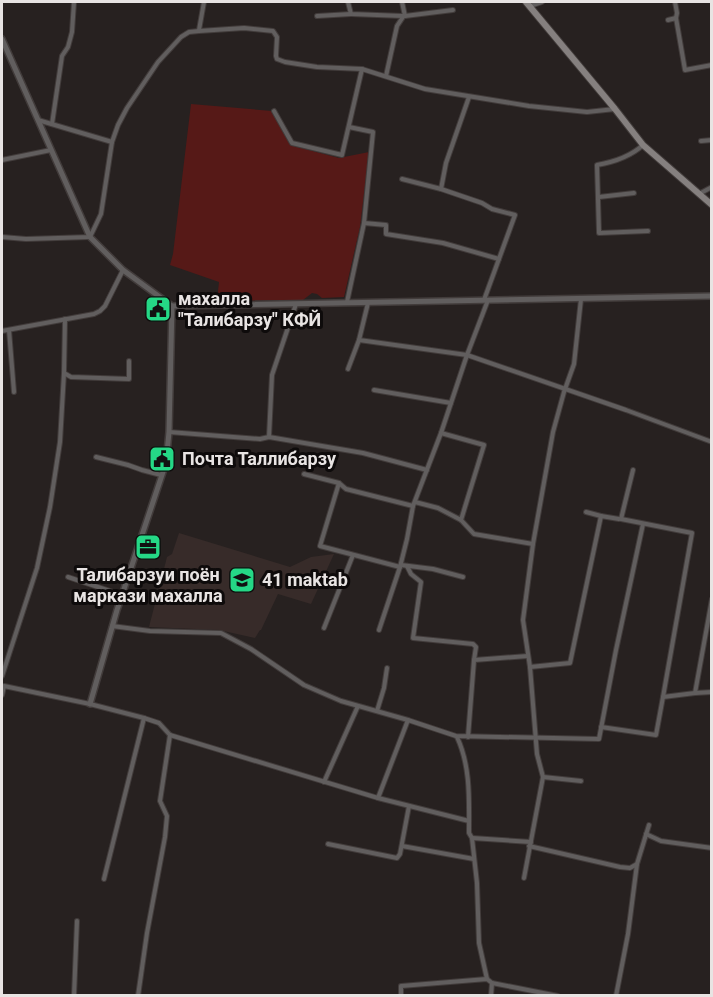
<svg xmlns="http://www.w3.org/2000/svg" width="713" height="997" font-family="Roboto,sans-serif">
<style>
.built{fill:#372b29}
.green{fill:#561917}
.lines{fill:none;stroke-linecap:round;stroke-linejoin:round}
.minor-casing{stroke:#423c3b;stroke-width:6}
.tertiary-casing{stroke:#423c3b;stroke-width:8}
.secondary-casing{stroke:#423c3b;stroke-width:8}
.minor{stroke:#615e5e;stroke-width:4}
.tertiary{stroke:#615e5e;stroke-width:5}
.secondary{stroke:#85807f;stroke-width:6}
.labels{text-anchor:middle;stroke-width:6;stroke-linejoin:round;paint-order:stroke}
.poi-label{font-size:18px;font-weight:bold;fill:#e8e4e3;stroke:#0e0b0b;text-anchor:start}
</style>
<rect width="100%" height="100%" fill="#272120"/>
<!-- built -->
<polygon class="built" points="179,533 290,567 311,557 334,554 311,604 278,594 261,630 260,630 255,638 219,630 149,627 167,557 172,554"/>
<!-- green -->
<polygon class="green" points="191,104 272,111 290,145 339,158 369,152 360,227 344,297 322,298 317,294 312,293 303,300 217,301 219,282 170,265 173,254"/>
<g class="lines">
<!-- minor casing -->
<g class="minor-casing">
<g id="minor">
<polyline points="348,2 351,14 403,16 405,16 402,2"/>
<polyline points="675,2 677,13 676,18"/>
<polyline points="530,6 542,2"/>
<polyline points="317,16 351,14"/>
<polyline points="405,16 453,10"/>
<polyline points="668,20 676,18 685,70 712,65"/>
<polyline points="199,30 204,2"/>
<polyline points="386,76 397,26 403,17"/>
<polyline points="274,111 292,143 342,155 362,69"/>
<polyline points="38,120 112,142 118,125 127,108 158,62 181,37 189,32 199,31 244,28 273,31 277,37 276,56 277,59 285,62 317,67 362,69 425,89 529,106 587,112 615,109"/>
<polyline points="52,124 62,56 68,47 72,32 74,2"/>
<polyline points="349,127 373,132 364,223 386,225 386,234 443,243 499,259"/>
<polyline points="701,141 712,140"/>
<path d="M643 145C630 157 614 162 597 165L599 233 648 231"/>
<polyline points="2,160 51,150"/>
<polyline points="402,179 441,189 446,163 469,97"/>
<polyline points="441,189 482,203 492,209 515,215 484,300"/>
<polyline points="699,194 712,187"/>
<polyline points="599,197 634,193"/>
<polyline points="2,237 26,239 90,237 101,214 112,142"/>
<polyline points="347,302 364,223"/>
<polyline points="368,303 359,340 467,355 626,410 712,442"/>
<polyline points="65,319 64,373 71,377 129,379 129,361"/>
<polyline points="9,330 14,392"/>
<polyline points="2,331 94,314 100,311 105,306 123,270"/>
<polyline points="348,369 359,340"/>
<polyline points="374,390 451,403"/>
<polyline points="169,432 260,439 269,437 363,453 427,470"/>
<polyline points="441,433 484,445 461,520 474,534 533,544"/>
<polyline points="269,437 272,375 296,304"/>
<polyline points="96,457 128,465 142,470 161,475"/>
<polyline points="633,470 621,519 692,533 663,697 695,693 712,599"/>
<polyline points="304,474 339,483 346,489 413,506"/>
<polyline points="339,483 320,546 400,567"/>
<polyline points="415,502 438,508 461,520"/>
<polyline points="586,512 601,516"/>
<polyline points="401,565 433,569 463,577"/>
<polyline points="407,566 411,574 421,582 413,638 473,644 476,647 474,660"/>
<polyline points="68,577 122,595"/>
<polyline points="112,626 150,631 221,633 251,649 304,685 341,701 408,720 456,736 599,739 616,650 643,524"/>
<polyline points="324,628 353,555"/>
<polyline points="379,630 400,567 407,539 413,506 441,433 467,355 488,300"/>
<polyline points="530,667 570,663 601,516 619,519"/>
<polyline points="2,676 37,568 50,507 60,442 64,373"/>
<polyline points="695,693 712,692"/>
<polyline points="2,695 4,686 90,704 144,718 159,723 170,735 378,798 469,821"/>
<polyline points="377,711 384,688 387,668"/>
<polyline points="601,727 656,735 663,697"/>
<path d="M457 737C471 767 469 801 469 833L472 838 477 883 479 943 487 979"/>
<polyline points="468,737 474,660 528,656"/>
<polyline points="543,777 581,781"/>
<polyline points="324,782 358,706"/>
<polyline points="378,798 408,720"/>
<polyline points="646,834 661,841 712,848"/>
<polyline points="472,838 531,842"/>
<polyline points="328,844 397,858 400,854 409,806"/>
<polyline points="402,846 474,859"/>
<polyline points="529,846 620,867 630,868 637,864 649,825"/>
<polyline points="524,878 543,777 537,754 530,667 523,620 533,544 553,432 564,392 574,364 581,299"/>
<polyline points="104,879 144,718"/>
<polyline points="74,996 77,921"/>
<polyline points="138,996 147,933 165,837 167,816 160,801 170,735"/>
<polyline points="401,996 401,986 487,979 492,983 558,996"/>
<polyline points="491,996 492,983"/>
<polyline points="616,996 628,934 637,864"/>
</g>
</g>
<!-- tertiary casing -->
<g class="tertiary-casing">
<g id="tertiary">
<polyline points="2,39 90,237 123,270 172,306 712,296"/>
<polyline points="90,704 117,610 166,463 169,432 172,306"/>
</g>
</g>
<!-- secondary casing -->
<g class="secondary-casing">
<polyline id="secondary" points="526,2 615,109 643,145 712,205"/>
</g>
<!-- minor -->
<use href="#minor" class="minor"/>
<!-- tertiary -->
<use href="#tertiary" class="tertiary"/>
<!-- secondary -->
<use href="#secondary" class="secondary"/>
</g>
<!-- icons -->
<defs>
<g id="civic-square" transform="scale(1.35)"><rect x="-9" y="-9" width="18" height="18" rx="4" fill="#25d886" stroke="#0e0b0b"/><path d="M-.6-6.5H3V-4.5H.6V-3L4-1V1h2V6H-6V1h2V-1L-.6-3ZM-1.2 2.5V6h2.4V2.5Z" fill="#111"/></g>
<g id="office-square" transform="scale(1.35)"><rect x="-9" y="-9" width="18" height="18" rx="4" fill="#25d886" stroke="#0e0b0b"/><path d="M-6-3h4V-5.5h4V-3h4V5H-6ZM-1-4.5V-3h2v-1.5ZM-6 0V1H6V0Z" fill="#111"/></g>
<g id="school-square" transform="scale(1.35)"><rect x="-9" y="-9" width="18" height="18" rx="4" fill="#25d886" stroke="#0e0b0b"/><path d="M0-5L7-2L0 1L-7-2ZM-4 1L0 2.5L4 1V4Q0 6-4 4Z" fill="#111"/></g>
</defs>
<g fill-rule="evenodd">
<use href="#civic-square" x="158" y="309"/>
<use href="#civic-square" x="162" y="459"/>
<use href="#office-square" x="148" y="547"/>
<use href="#school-square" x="242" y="580"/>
</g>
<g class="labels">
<!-- poi labels -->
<g class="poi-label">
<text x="178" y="305">махалла<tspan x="178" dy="21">"Талибарзу" КФЙ</tspan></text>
<text x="182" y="465">Почта Таллибарзу</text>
<text x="148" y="581" text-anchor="middle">Талибарзуи поён<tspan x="148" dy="21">маркази махалла</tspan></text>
<text x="262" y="586">41 maktab</text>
</g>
</g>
<!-- border -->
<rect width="713" height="997" fill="none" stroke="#e8e4e3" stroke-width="6"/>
</svg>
